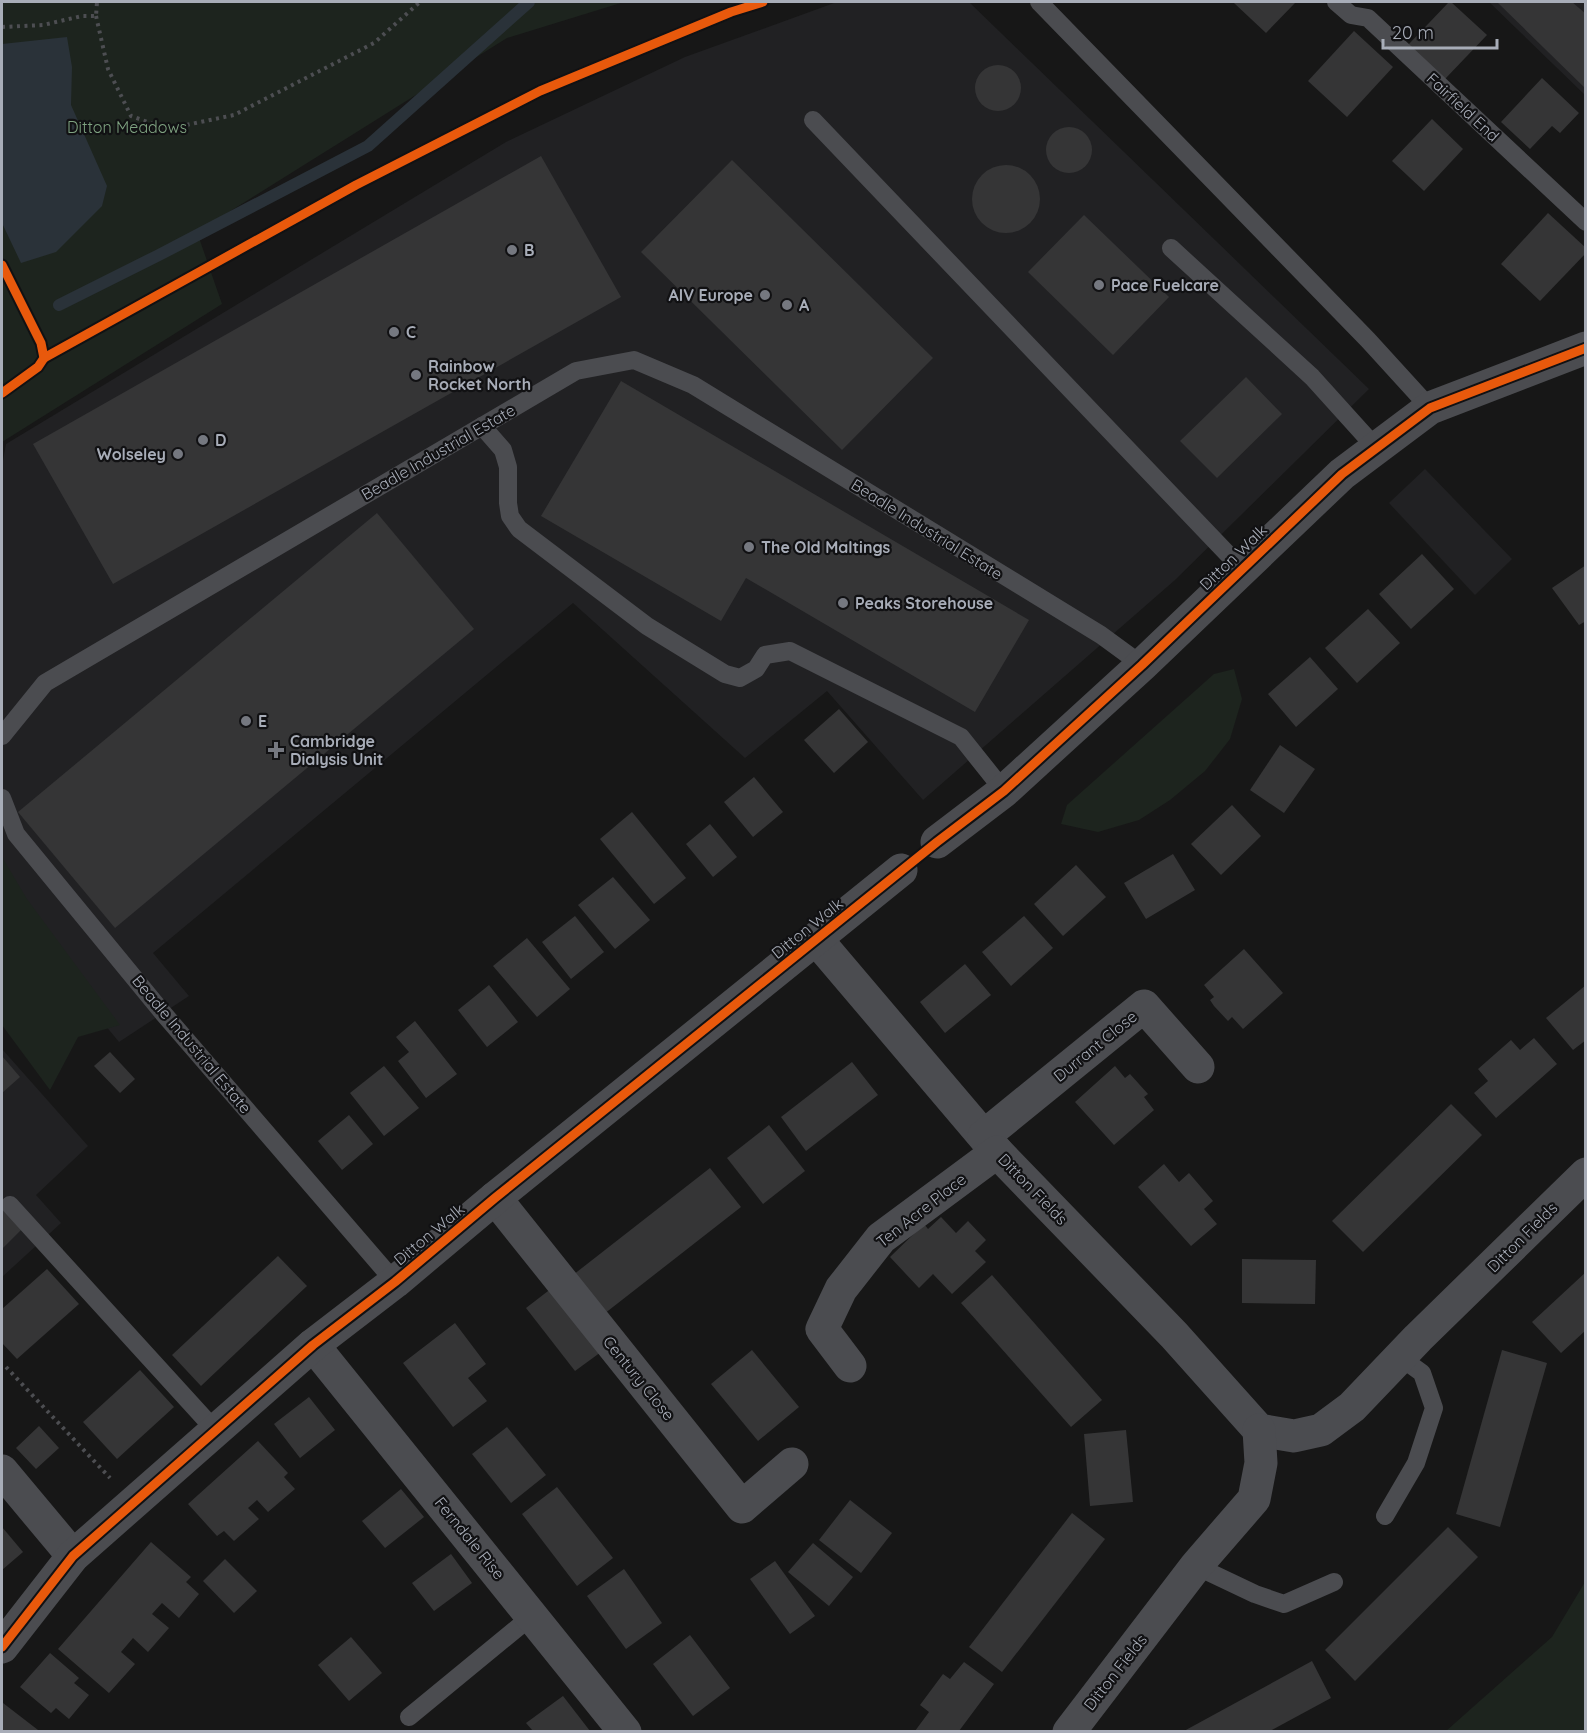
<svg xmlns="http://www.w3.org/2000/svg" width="1587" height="1733" font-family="Quicksand,sans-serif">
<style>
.built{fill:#212123}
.green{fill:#1d241e}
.water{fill:#2a3239}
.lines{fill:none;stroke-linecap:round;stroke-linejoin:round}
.stream{stroke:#2a3239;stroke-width:12}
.building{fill:#353536}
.path{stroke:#4d4e52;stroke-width:4;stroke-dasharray:3 4.5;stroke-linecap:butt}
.service{stroke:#4b4c50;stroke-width:18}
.minor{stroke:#4b4c50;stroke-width:33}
.cycleway-casing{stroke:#111113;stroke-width:13}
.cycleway{stroke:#e8590c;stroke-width:9}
.poi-dot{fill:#757880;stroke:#111113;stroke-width:2}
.labels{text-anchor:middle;stroke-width:4.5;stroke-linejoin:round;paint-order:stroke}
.street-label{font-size:16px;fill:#a8adb8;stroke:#111113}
.park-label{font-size:16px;fill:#7fa381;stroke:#111113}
.poi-label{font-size:16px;font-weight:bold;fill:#a8adb8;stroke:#111113;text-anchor:start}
</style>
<rect width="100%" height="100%" fill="#171717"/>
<!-- built -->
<g class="built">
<polygon points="837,2 969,2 1369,389 1175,580 923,800 827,691 745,758 573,603 153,953 189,996 119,1042 2,900 2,466 6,444 506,142 685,57"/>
<polygon points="1489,2 1585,2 1585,95"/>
<polygon points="1425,469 1512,559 1475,595 1389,503"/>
<polygon points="2,1049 88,1146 36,1195 61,1223 2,1277"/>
</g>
<!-- green -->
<g class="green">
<polygon points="2,2 624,2 507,38 197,232 222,304 2,442"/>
<polygon points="1234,669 1242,699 1230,739 1205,771 1170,800 1139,820 1098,832 1061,824 1067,805 1214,674"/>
<polygon points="2,857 27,899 120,1025 78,1037 50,1090 2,1025"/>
<polygon points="1585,1582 1585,1731 1446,1731 1552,1637"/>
</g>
<!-- water -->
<polygon class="water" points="67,37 72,67 71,105 107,186 102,206 56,252 21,263 2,223 2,44"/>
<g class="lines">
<!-- stream -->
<polyline class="stream" points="59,305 157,256 368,146 529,2"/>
</g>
<!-- building -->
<g class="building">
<polygon points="1235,2 1296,2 1266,33 1234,3"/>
<polygon points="1449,2 1451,2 1487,35 1445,79 1408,45"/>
<polygon points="1497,2 1572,2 1586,14 1586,89"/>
<polygon points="1354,31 1393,67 1347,117 1308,81"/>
<circle cx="998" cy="88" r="23"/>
<polygon points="1542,78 1579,113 1560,133 1552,126 1530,149 1501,122"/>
<polygon points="1432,119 1463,149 1424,191 1392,161"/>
<circle cx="1069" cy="150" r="23"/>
<polygon points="541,156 621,297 113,584 33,444"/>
<polygon points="732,160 933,358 842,450 641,252"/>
<circle cx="1006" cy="199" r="34"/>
<polygon points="1548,213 1586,248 1586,253 1540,301 1501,264"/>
<polygon points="1084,215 1169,297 1113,355 1028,272"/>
<polygon points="1246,377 1282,414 1217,478 1180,441"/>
<polygon points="621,381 1029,620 975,712 746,578 721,621 541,516"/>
<polygon points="377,513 474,629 115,928 18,812"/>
<polygon points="1422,554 1454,589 1411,629 1379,594"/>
<polygon points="1586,565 1586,621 1579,625 1552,588"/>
<polygon points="1368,609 1400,643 1357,683 1325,648"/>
<polygon points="1310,657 1338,689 1296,727 1268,694"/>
<polygon points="839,709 868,742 834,773 804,740"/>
<polygon points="1280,745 1315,769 1284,813 1250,790"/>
<polygon points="754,777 783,812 753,837 724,802"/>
<polygon points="1232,805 1261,836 1221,875 1191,844"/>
<polygon points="632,812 686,878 654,904 600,839"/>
<polygon points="710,824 737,857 713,877 686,844"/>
<polygon points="1173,854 1195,890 1146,919 1124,883"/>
<polygon points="1076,865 1106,897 1063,936 1034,904"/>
<polygon points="613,877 650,920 615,949 578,905"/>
<polygon points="575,916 604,952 571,979 542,942"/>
<polygon points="1024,916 1053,948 1011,986 982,952"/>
<polygon points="527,938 570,989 537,1017 493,966"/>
<polygon points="1244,949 1283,993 1243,1029 1232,1017 1228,1021 1214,1006 1210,1000 1214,997 1204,985"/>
<polygon points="965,964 991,995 945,1033 920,1002"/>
<polygon points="489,985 518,1022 487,1047 458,1010"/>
<polygon points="1586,985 1586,1040 1573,1050 1546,1018"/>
<polygon points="415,1021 457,1074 426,1098 398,1061 409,1052 396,1037"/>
<polygon points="1534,1038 1557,1064 1496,1118 1474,1093 1488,1081 1478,1069 1511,1040 1520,1050"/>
<polygon points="110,1052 135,1079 120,1093 94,1066"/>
<polygon points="2,1056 20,1077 2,1093"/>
<polygon points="852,1062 878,1095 806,1151 781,1117"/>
<polygon points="384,1066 419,1108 384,1136 350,1093"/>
<polygon points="1115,1066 1125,1078 1130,1074 1148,1094 1144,1097 1154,1110 1114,1145 1075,1102"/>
<polygon points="1451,1104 1482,1135 1363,1252 1332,1221"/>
<polygon points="349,1115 373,1144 342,1170 318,1141"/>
<polygon points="769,1125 805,1171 763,1204 727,1158"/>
<polygon points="1164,1164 1179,1182 1189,1173 1213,1201 1204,1209 1217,1224 1191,1246 1138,1187"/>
<polygon points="710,1168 741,1207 604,1314 573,1275"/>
<polygon points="2,1209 22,1229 2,1249"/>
<polygon points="941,1217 956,1233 968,1221 986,1240 975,1251 986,1262 952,1294 933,1274 919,1288 890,1257 924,1224 928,1229"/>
<polygon points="278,1256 307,1286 201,1386 172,1355"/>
<polygon points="1242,1259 1316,1260 1315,1304 1242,1303"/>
<polygon points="47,1269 79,1304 17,1359 2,1343 2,1309"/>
<polygon points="1586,1272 1586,1330 1561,1353 1532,1322"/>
<polygon points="992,1275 1102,1400 1071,1427 961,1303"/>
<polygon points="552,1288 601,1352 575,1371 526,1308"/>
<polygon points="455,1323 486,1364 468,1378 487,1401 453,1427 403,1363"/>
<polygon points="752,1350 799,1407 758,1441 711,1384"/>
<polygon points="1502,1350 1547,1363 1500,1527 1456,1514"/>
<polygon points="140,1370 174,1407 117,1459 83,1422"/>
<polygon points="309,1397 335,1430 300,1458 274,1424"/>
<polygon points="39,1426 59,1448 36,1469 16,1448"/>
<polygon points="507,1427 546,1475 511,1503 472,1454"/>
<polygon points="1126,1430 1133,1502 1090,1506 1084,1434"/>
<polygon points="258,1441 288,1473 284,1477 295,1489 268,1512 257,1500 248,1508 259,1519 234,1541 224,1531 217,1536 188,1504"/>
<polygon points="557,1487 613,1558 577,1586 522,1514"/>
<polygon points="401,1489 424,1517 385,1548 362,1521"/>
<polygon points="850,1500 892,1533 861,1573 819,1540"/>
<polygon points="1072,1513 1105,1539 1002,1672 969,1647"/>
<polygon points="2,1527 23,1552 2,1570"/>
<polygon points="1448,1527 1478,1557 1355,1681 1325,1650"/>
<polygon points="151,1542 191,1577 186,1582 199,1594 179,1618 162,1603 152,1614 169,1628 148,1652 133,1638 121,1652 135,1664 109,1693 58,1649"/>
<polygon points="813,1543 853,1577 829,1606 788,1572"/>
<polygon points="451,1554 472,1583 434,1611 412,1583"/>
<polygon points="225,1559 257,1591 234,1613 203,1581"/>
<polygon points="775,1561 815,1616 790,1634 750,1579"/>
<polygon points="624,1569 662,1623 626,1649 587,1596"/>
<polygon points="690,1635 730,1688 693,1716 653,1664"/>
<polygon points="351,1637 382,1673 349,1701 318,1665"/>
<polygon points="50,1653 79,1678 74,1683 89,1695 69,1719 56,1708 51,1713 20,1687"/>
<polygon points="1312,1661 1331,1698 1270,1731 1184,1731"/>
<polygon points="964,1662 994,1684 959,1731 915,1731 929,1712 920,1705 943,1674 950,1679"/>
<polygon points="563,1696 590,1731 533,1731 526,1723"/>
<polygon points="3,1703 38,1730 37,1731 2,1731 2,1704"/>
</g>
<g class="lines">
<!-- path -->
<g class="path">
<polyline points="96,16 108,69 131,116 167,129 234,115 374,43 420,2"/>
<polyline points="2,27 43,25 82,16 96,16 97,2"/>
<polyline points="6,1367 110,1478"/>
</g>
<!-- service -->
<g class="service">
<polyline points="1039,2 1368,340 1430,408"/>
<polyline points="1336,2 1351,15 1368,18 1586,222"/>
<polyline points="813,120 1242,569"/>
<polyline points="1171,248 1312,377 1377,449"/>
<polyline points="482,426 503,450 508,467 508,503 510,516 519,529 647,626 725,674 740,678 756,669 765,655 790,651 961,737 1004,791"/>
<polyline points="2,736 45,683 576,371 634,360 693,385 1101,635 1142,665"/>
<polyline points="2,798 16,834 163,1013 395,1282"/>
<polyline points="10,1205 215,1430"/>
<polyline points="1385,1516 1416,1463 1434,1408 1422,1373 1400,1357"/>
<polyline points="1196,1566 1255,1594 1284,1604 1334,1582"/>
<polyline points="409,1717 533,1615"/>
</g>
<!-- minor -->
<g class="minor">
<polyline points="937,842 1004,791 1142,665 1342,474 1430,408 1586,348"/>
<polyline points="817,940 997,1152 1174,1335 1259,1430 1294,1436 1321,1430 1352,1407 1418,1338 1586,1174"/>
<polyline points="984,1136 1144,1006 1198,1067"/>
<polyline points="495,1198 742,1507 792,1464"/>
<polyline points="313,1345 625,1732"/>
<polyline points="850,1366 822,1329 841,1289 881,1238 997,1152"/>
<polyline points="2,1471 73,1556"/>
<polyline points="2,1647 73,1556 313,1345 395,1282 495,1198 901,870"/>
<polyline points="1069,1732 1196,1566 1254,1499 1261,1463 1259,1430"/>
</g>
<!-- cycleway casing -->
<g class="cycleway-casing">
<g id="cycleway">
<polyline points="2,265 41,343 44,358 38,367 2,393"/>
<polyline points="44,358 356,185 540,91 731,12 763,2"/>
<polyline points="2,1647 73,1556 313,1345 395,1282 495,1198 937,842 1004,791 1142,665 1342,474 1430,408 1586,348"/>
</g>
</g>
<!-- cycleway -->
<use href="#cycleway" class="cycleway"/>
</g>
<!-- markers -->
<g class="poi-dot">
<circle cx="512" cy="250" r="6"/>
<circle cx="1099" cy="285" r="6"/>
<circle cx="765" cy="295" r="6"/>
<circle cx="787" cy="305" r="6"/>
<circle cx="394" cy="332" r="6"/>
<circle cx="416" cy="375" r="6"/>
<circle cx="203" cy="440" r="6"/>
<circle cx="178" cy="454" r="6"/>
<circle cx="749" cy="547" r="6"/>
<circle cx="843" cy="603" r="6"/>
<circle cx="246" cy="721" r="6"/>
<path d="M273 741h6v6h6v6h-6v6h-6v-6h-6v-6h6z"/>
</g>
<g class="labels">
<!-- street labels -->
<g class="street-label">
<text transform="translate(1463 107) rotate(43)" y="6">Fairfield End</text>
<text transform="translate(438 452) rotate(-30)" y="6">Beadle Industrial Estate</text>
<text transform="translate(927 529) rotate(32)" y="6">Beadle Industrial Estate</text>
<text transform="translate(1233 557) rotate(-44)" y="6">Ditton Walk</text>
<text transform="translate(807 928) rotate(-39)" y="6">Ditton Walk</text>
<text transform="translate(192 1044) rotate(50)" y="6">Beadle Industrial Estate</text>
<text transform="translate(1095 1046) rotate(-39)" y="6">Durrant Close</text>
<text transform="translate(1033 1189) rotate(46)" y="6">Ditton Fields</text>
<text transform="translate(921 1210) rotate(-38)" y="6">Ten Acre Place</text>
<text transform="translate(429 1234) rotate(-40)" y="6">Ditton Walk</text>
<text transform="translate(1522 1237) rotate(-45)" y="6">Ditton Fields</text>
<text transform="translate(639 1378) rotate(51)" y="6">Century Close</text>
<text transform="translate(470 1538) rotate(51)" y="6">Ferndale Rise</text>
<text transform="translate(1115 1672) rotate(-52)" y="6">Ditton Fields</text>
</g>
<!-- park labels -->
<g class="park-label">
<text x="127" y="133">Ditton Meadows</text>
</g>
<!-- poi labels -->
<g class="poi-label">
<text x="524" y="256">B</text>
<text x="1111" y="291">Pace Fuelcare</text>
<text x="753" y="301" text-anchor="end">AIV Europe</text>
<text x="799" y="311">A</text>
<text x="406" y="338">C</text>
<text x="428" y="372">Rainbow<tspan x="428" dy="18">Rocket North</tspan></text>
<text x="215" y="446">D</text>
<text x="166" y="460" text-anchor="end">Wolseley</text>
<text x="761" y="553">The Old Maltings</text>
<text x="855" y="609">Peaks Storehouse</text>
<text x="258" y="727">E</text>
<text x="290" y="747">Cambridge<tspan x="290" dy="18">Dialysis Unit</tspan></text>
</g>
</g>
<!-- border -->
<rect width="1587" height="1733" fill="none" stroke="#a8adb8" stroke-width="6"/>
<!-- scale -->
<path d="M1383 39v9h114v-9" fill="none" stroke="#a8adb8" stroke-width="3"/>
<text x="1392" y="39" font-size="18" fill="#a8adb8" stroke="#111113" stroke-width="4.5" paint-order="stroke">20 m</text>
</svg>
